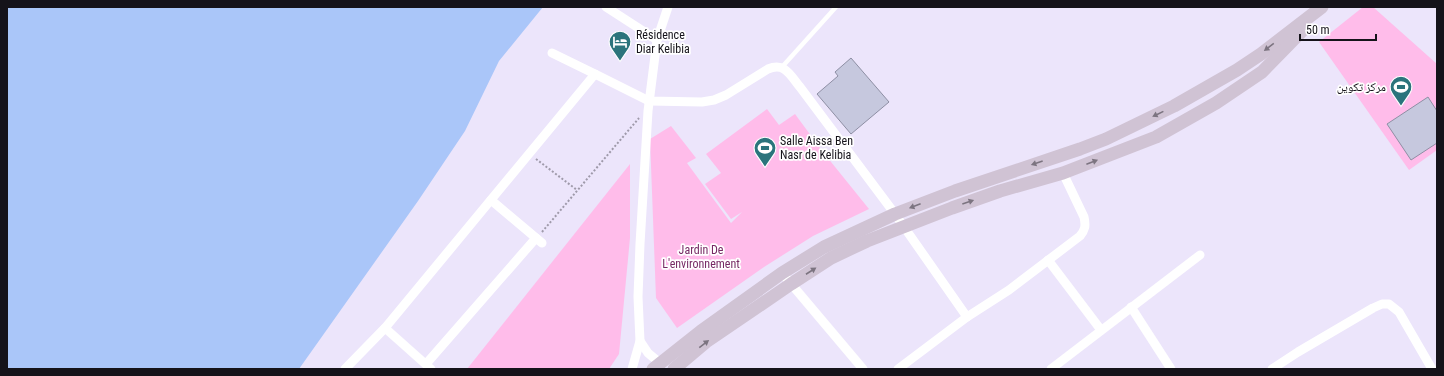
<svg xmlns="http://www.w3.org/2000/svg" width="1444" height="376" font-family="'Roboto Condensed','Noto Naskh Arabic',sans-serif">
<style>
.green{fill:#ffbcea}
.water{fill:#aac6f9}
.building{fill:#c6c8de;stroke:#8e8fa4}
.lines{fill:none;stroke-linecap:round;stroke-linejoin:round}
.path{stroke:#9f9aaa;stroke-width:2;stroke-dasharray:2 2;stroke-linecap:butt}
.service{stroke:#fff;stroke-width:4.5}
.minor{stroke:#fff;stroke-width:9}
.secondary{stroke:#d0c3d4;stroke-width:13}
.oneway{fill:#7c7480}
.labels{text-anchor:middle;stroke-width:3.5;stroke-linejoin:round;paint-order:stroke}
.poi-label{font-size:12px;fill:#15131a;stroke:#fff;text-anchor:start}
.park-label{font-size:12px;fill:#762964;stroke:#fff}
</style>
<rect width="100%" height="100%" fill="#ece5fb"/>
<!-- green -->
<g class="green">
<polygon points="1363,7 1373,7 1437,64 1437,150 1409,170 1319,42"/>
<polygon points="767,109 779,125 795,114 823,152 869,209 813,236 764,267 677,328 656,298 650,139 671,126 696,158 687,163 731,223 742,212 731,219 705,184 721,173 706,154"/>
<polygon points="630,164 630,238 619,354 609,369 467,369"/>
</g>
<!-- water -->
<polygon class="water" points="7,7 543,7 499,61 465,131 418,201 299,369 7,369"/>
<!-- building -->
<g class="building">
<polygon points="851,58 889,102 851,134 817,94 838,76 835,72"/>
<polygon points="1428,97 1437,111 1437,143 1411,160 1387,124"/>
</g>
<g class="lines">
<!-- path -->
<g class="path">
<polyline points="536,159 577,190"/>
<polyline points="542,232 639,118"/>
</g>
<!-- service -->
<polyline class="service" points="782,67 836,7"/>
<!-- minor -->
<g class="minor">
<polyline points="606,7 657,40"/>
<polyline points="552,53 595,74"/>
<polyline points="491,200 542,243"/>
<polyline points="1048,260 1101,330"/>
<polyline points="782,273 863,369"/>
<polyline points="1131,307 1171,369"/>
<polyline points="385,328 431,369"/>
<polyline points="640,341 648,353 660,363"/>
<polyline points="426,364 536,238"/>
<path d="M345 369 385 328 595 74 649 101 702 102 714 100 726 95 768 69C785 62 790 75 800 87L895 214 967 317"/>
<polyline points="632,369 640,341 638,297 640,244 648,111 657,40 668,7"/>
<path d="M898 369 967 317 1009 290 1080 236C1085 230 1086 226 1084 217L1063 173"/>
<polyline points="1051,369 1200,255"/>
<polyline points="1272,369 1298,352 1373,308 1382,304 1389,304 1399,312 1432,369"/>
</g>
<!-- secondary -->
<g class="secondary">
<polyline points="653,369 701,331 782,273 824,247 895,214 955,191 1080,149 1106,139 1174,106 1237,70 1261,54 1322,7"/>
<polyline points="674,369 706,342 791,284 831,258 867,241 952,208 1000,191 1063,173 1156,137 1216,103 1262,72 1304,29"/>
</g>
</g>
<!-- one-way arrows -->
<defs><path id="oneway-solid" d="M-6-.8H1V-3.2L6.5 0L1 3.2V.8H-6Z"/></defs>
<g class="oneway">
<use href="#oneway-solid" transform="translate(1269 47) rotate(143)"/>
<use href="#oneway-solid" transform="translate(1158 114) rotate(154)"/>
<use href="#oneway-solid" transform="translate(1092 162) rotate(-21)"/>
<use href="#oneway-solid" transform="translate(1037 163) rotate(161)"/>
<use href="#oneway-solid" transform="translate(968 202) rotate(-19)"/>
<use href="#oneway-solid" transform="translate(915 206) rotate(159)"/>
<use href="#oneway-solid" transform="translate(811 271) rotate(-33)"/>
<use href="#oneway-solid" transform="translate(704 344) rotate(-38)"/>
</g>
<!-- icons -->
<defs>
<g id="hotel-pin" transform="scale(1.15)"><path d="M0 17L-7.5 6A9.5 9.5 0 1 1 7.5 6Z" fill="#2b747c" stroke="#fff"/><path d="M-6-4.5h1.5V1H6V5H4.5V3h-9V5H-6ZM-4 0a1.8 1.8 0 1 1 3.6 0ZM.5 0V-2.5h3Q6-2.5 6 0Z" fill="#fff"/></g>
<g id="stadium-pin" transform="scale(1.15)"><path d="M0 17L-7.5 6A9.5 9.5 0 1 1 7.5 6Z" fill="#2b747c" stroke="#fff"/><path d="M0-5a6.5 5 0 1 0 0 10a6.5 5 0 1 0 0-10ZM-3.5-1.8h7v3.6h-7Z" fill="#fff"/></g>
</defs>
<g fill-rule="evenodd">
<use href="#hotel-pin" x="620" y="42"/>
<use href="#stadium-pin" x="1401" y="87"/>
<use href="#stadium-pin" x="765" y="148"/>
</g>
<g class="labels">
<!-- poi labels -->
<g class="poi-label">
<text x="636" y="39">Résidence<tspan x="636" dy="14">Diar Kelibia</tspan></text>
<text x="1386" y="91" text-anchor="end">مركز تكوين</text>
<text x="780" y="145">Salle Aissa Ben<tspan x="780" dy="14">Nasr de Kelibia</tspan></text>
</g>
<!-- park labels -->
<g class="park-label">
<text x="701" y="254">Jardin De<tspan x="701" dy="14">L'environnement</tspan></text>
</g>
</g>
<!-- border -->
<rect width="1444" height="376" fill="none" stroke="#15131a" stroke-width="16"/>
<!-- scale -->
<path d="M1300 34v6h76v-6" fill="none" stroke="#15131a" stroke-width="2"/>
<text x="1306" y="34" font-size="12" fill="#15131a" stroke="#ffffff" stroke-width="3" paint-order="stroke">50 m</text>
</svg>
